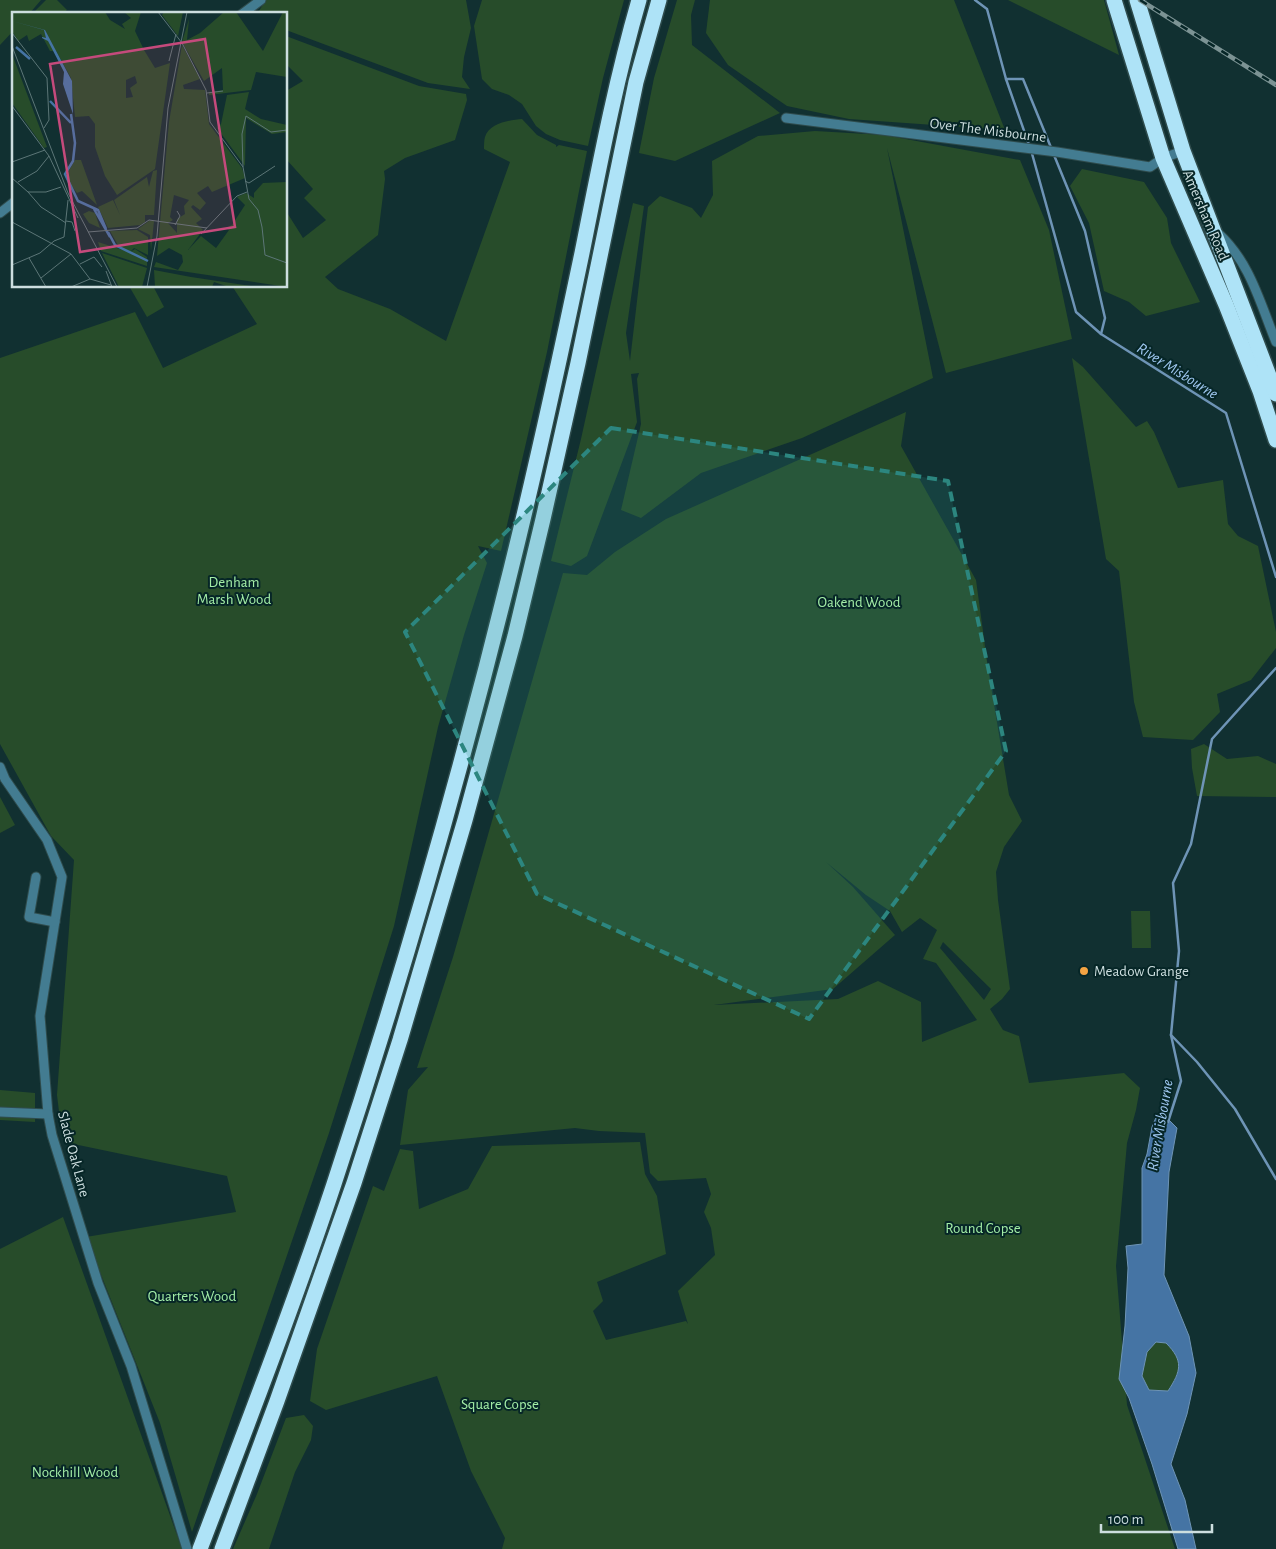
<svg xmlns="http://www.w3.org/2000/svg" width="1276" height="1549" font-family="'Alegreya Sans',sans-serif">
<style>
.green{fill:#274c2a;fill-rule:evenodd}
.water{fill:#4574a4;stroke:#6e94b6;fill-rule:evenodd}
.lines{fill:none;stroke-linecap:round;stroke-linejoin:round}
.stream{stroke:#6e94b6;stroke-width:2.5}
.street-casing{stroke:#2f4c4d;stroke-width:11}
.highway-casing{stroke:#2f4c4d;stroke-width:18}
.street{stroke:#437c91;stroke-width:9}
.highway{stroke:#aee3f7;stroke-width:15}
.rail-casing{stroke:#7c9394;stroke-width:4.5}
.rail{stroke:#062627;stroke-width:2.5;stroke-dasharray:8;stroke-linecap:butt}
.marked{fill:#2c867f;fill-opacity:0.2;stroke:#2c867f;stroke-width:4;stroke-dasharray:10 6;stroke-linejoin:round}
.poi-dot{fill:#f4a443;stroke:#062627;stroke-width:2}
.labels{text-anchor:middle;stroke-width:4;stroke-linejoin:round;paint-order:stroke}
.street-label{font-size:15px;fill:#cddedf;stroke:#062627}
.park-label{font-size:15px;fill:#a3eda6;stroke:#062627}
.poi-label{font-size:15px;fill:#cddedf;stroke:#062627;text-anchor:start}
.water-label{font-size:16px;font-style:italic;fill:#9fc7f0;stroke:#062627}
.inset-river{fill:none;stroke:#4574a4;stroke-width:2.5}
.inset-road{fill:none;stroke:#5c7677;stroke-width:1}
.view{fill:#c54a7c;fill-opacity:0.15;stroke:#c54a7c;stroke-width:2.5}
.inset-edge{fill:none;stroke:#cddedf;stroke-width:2.5}
</style>
<rect width="100%" height="100%" fill="#113031"/>
<!-- green -->
<g class="green">
<polygon points="0,0 41,0 29,14 14,14 14,30 0,45"/>
<polygon points="46,0 57,0 67,10 62,14 32,14"/>
<polygon points="266,0 466,0 471,28 464,57 462,77 470,89 428,83 286,30 286,14 257,14"/>
<polygon points="482,0 624,0 603,78 588,146 560,140 546,134 536,126 522,104 509,95 492,89 482,79 474,26"/>
<polygon points="677,0 695,0 691,15 692,45 780,113 675,161 639,153 654,78"/>
<polygon points="710,0 954,0 1005,130 849,119 787,106 728,65 706,33"/>
<polygon points="1008,0 1104,0 1119,55"/>
<path d="M286 36 419 86 466 94 467 100 455 140 405 158 384 171 385 179 378 235 325 277 338 289 390 309 446 341 510 162 484 149C484 146 484 140 485 137 489 123 510 120 522 119L537 135 556 145V147L559 145 587 151 547 352 501 551 478 546 487 563 464 635 438 727 394 926 329 1133 192 1532 160 1423 86 1237 236 1212 227 1176 64 1142 62 1136 57 1095 74 860 51 836 0 744V358L135 312 163 368 257 324 232 286H286V211L303 238 326 220 304 198 313 189 286 159V91L303 81 286 64Z"/>
<polygon points="815,131 884,135 1020,160 1049,230 1072,339 946,373 887,148 933,378 802,438 701,473 641,518 621,510 641,424 637,379 639,373 631,374 637,422 587,556 571,566 551,561 581,439 633,203 644,206 626,333 630,361 648,207 660,196 692,208 701,218 713,195 712,161 758,136"/>
<polygon points="1082,169 1144,182 1167,218 1171,243 1200,302 1146,316 1129,302 1104,291 1089,223 1070,186"/>
<polygon points="129,286 153,286 164,307 147,317"/>
<polygon points="1072,358 1083,367 1136,427 1147,421 1154,432 1178,488 1223,480 1228,524 1238,536 1258,546 1276,632 1276,648 1251,680 1217,694 1220,712 1193,740 1143,737 1134,702 1119,571 1106,559"/>
<path d="M906 412 901 446 976 580 988 668 1009 795 1022 821 1004 847 996 872 998 900 1010 989 1002 999 990 1009 1003 1030 1019 1036 1029 1083 1124 1073 1140 1088 1136 1110 1127 1143 1116 1266 1127 1405 1175 1549H502L505 1538 471 1471 437 1376 326 1410 310 1401 317 1349 373 1186 384 1191 400 1149 413 1151 419 1209 468 1189 492 1146 640 1142 645 1174 657 1196 666 1254 597 1282 603 1301 593 1311 606 1340 686 1321 688 1324 678 1291 715 1255 711 1228 704 1212 711 1194 706 1178 658 1181 650 1173 645 1133 599 1131 575 1128 400 1145 408 1090 428 1067 417 1068 453 957 563 573 587 575 615 552 666 519ZM826 862 866 895 890 911 902 932 920 918 937 930 923 959 936 963 977 1020 922 1042 921 1002 878 981 838 999 714 1005 833 989 895 935 853 887ZM943 942 991 989 984 1000 940 948Z"/>
<polygon points="1204,744 1227,759 1258,756 1276,764 1276,797 1197,796 1192,768 1191,749"/>
<polygon points="0,797 15,825 0,833"/>
<polygon points="1131,911 1150,911 1151,948 1132,948"/>
<polygon points="0,1090 35,1093 35,1122 0,1120"/>
<polygon points="63,1217 182,1549 0,1549 0,1249"/>
<path d="M1156 1342 1166 1343C1185 1361 1180 1371 1168 1391L1149 1390 1142 1376 1147 1352Z"/>
<polygon points="304,1415 313,1426 311,1440 295,1472 269,1549 233,1549 257,1494 286,1418"/>
</g>
<!-- water -->
<path class="water" d="M1157 1115 1168 1119 1177 1128 1169 1172 1164 1275 1189 1336 1196 1373 1187 1414 1171 1464 1185 1500 1196 1549H1178L1152 1464 1129 1398 1119 1379 1125 1326 1128 1268 1126 1246 1142 1244V1168L1147 1154 1152 1127ZM1156 1342 1166 1343C1184 1361 1181 1371 1168 1391L1149 1390 1142 1376 1147 1352Z"/>
<g class="lines">
<!-- stream -->
<g class="stream">
<polyline points="975,0 987,9 1006,79 1029,145"/>
<polyline points="1006,79 1023,79 1052,150"/>
<polyline points="1031,150 1076,312 1101,334 1226,413 1276,577"/>
<polyline points="1054,155 1085,231 1105,318 1101,334"/>
<polyline points="1171,1035 1197,1062 1235,1109 1276,1179"/>
<polyline points="1168,1122 1181,1081 1171,1035 1179,951 1173,883 1191,844 1212,739 1276,668"/>
</g>
<!-- street casing -->
<g class="street-casing">
<g id="street">
<polyline points="242,14 261,0"/>
<polyline points="786,118 1057,152 1150,167 1163,158 1183,151"/>
<polyline points="0,213 14,202"/>
<path d="M1218 233C1250 262 1260 303 1276 342"/>
<polyline points="0,767 5,779 47,840 62,877 40,1016 48,1114 52,1135 98,1283 131,1366 187,1549"/>
<polyline points="36,877 29,917 55,922"/>
<polyline points="0,1112 48,1114"/>
</g>
</g>
<!-- highway casing -->
<g class="highway-casing">
<g id="highway">
<polyline points="1114,0 1163,158 1226,305 1260,391 1276,440"/>
<polyline points="1137,0 1183,151 1276,394"/>
<path d="M200 1549C246 1428 293 1307 334 1184 401 982 460 776 511 569 537 464 560 358 582 253 599 168 615 83 639 0"/>
<polyline points="222,1549 277,1401 354,1183 400,1040 465,820 515,636 543,519 578,363 636,82 659,0"/>
</g>
</g>
<!-- street -->
<use href="#street" class="street"/>
<!-- highway -->
<use href="#highway" class="highway"/>
<!-- rail casing -->
<g class="rail-casing">
<polyline id="rail" points="1140,0 1276,85"/>
</g>
<!-- rail -->
<use href="#rail" class="rail"/>
</g>
<!-- marked area -->
<path class="marked" d="M611 428 948 481 1006 751 809 1019 537 894 405 632Z"/>
<!-- markers -->
<circle class="poi-dot" cx="1084" cy="971" r="5"/>
<g class="labels">
<!-- street labels -->
<g class="street-label">
<text transform="translate(988 130) rotate(7)" y="5">Over The Misbourne</text>
<text transform="translate(1206 215) rotate(67)" y="5">Amersham Road</text>
<text transform="translate(74 1154) rotate(75)" y="5">Slade Oak Lane</text>
</g>
<!-- park labels -->
<g class="park-label">
<text x="234" y="587">Denham<tspan x="234" dy="17">Marsh Wood</tspan></text>
<text x="859" y="607">Oakend Wood</text>
<text x="983" y="1233">Round Copse</text>
<text x="192" y="1301">Quarters Wood</text>
<text x="500" y="1409">Square Copse</text>
<text x="75" y="1477">Nockhill Wood</text>
</g>
<!-- poi labels -->
<g class="poi-label">
<text x="1094" y="976">Meadow Grange</text>
</g>
<!-- water labels -->
<g class="water-label">
<text transform="translate(1178 370) rotate(32)" y="6">River Misbourne</text>
<text transform="translate(1159 1125) rotate(-80)" y="6">River Misbourne</text>
</g>
</g>
<!-- overview -->
<g transform="translate(12 12)">
<rect width="275" height="275" fill="#113031"/>
<path d="M0 0H93L98 8 113 17 110 12 119 6 112 0H129L123 19 132 38 143 56 158 51 143 157 105 183 93 164 83 135V112L77 104 63 105 59 66 44 39H38L29 22 17 29 15 23 6 29 0 19ZM123 64 125 71 118 76 121 85 114 86V68ZM152 0H171L166 24 150 3ZM212 0H224L251 39 271 0H275V65L244 60 239 78 197 83V80L211 78 210 56 192 69 170 30 177 7 175 28 188 21ZM170 33 188 67 171 73 172 77 193 78 197 112 230 156 233 166 200 180 196 174 185 181 194 191 188 198 181 193 179 195 190 207 184 211 191 218 176 238 189 224 204 236 217 218 214 216 220 213 233 193 225 185 234 181 242 186V181L251 171 275 170V275L142 255 144 250 166 258 171 250 170 243 157 236 145 244 157 110ZM162 183 177 188 172 194 173 202 165 207V221L156 211 161 208 158 205ZM0 42 35 135 32 136 0 91ZM237 80 233 97 249 107 275 113V120L260 122 234 106 233 154 205 116 209 112 215 83ZM63 148H69L85 193 70 179 65 181 59 173 55 162ZM145 158 142 203H133V210L128 213 96 216 86 195 101 188 108 203 102 188 135 165 137 175 141 159ZM77 199 83 201 88 216 77 211 71 202ZM137 209H142L139 239 138 223 126 217ZM125 218 136 225V243L122 236 118 240 123 237 135 245V254L89 239 86 230 117 240 107 235 98 219ZM90 241 135 256 130 275H107ZM142 258 179 265 246 275H217L202 270 200 275H143Z" fill="#274c2a" fill-rule="evenodd"/>
<path d="M0 9 33 18 60 69 61 102 51 72 52 60 36 29 30 26V20V25L34 26 32 18Z" fill="#4574a4"/>
<path class="inset-river" d="M4 35 18 47M38 89 59 111M59 102 63 131 61 149 53 162 66 189 86 198 94 217M82 197 98 225M96 220 103 233 136 249"/>
<path class="inset-road" d="M146 0 170 31 194 78 198 110 231 155 237 187 246 198 250 215 253 243 275 251M0 21 35 66 37 108 32 116M0 34 56 181 105 275M157 49 164 22M195 81 211 79M0 94 37 144 66 206M0 150 33 138M231 155 230 122 234 104 259 120 275 118M0 166 16 180H34L49 175M233 169 237 171 263 154M6 170 25 159 37 144M16 180 29 195 54 211M54 209 60 210 63 219M0 210 59 242 78 267 99 273M163 213 168 204 165 199M76 220 125 216 137 208 195 216M189 222 225 184 235 180M17 246 34 275M68 252 82 245 90 255M0 253 28 241 42 229 52 225 56 188M94 259 100 275M29 266 59 242M59 275 78 267M135 275 145 224 156 96 175 0"/>
<path class="view" d="M193 27 223 215 68 240 38 52Z"/>
<rect width="275" height="275" class="inset-edge"/>
</g>
<!-- scale -->
<path d="M1101 1524v8h111v-8" fill="none" stroke="#cddedf" stroke-width="2.5"/>
<text x="1108" y="1524" font-size="15" fill="#cddedf" stroke="#062627" stroke-width="4" paint-order="stroke">100 m</text>
</svg>
